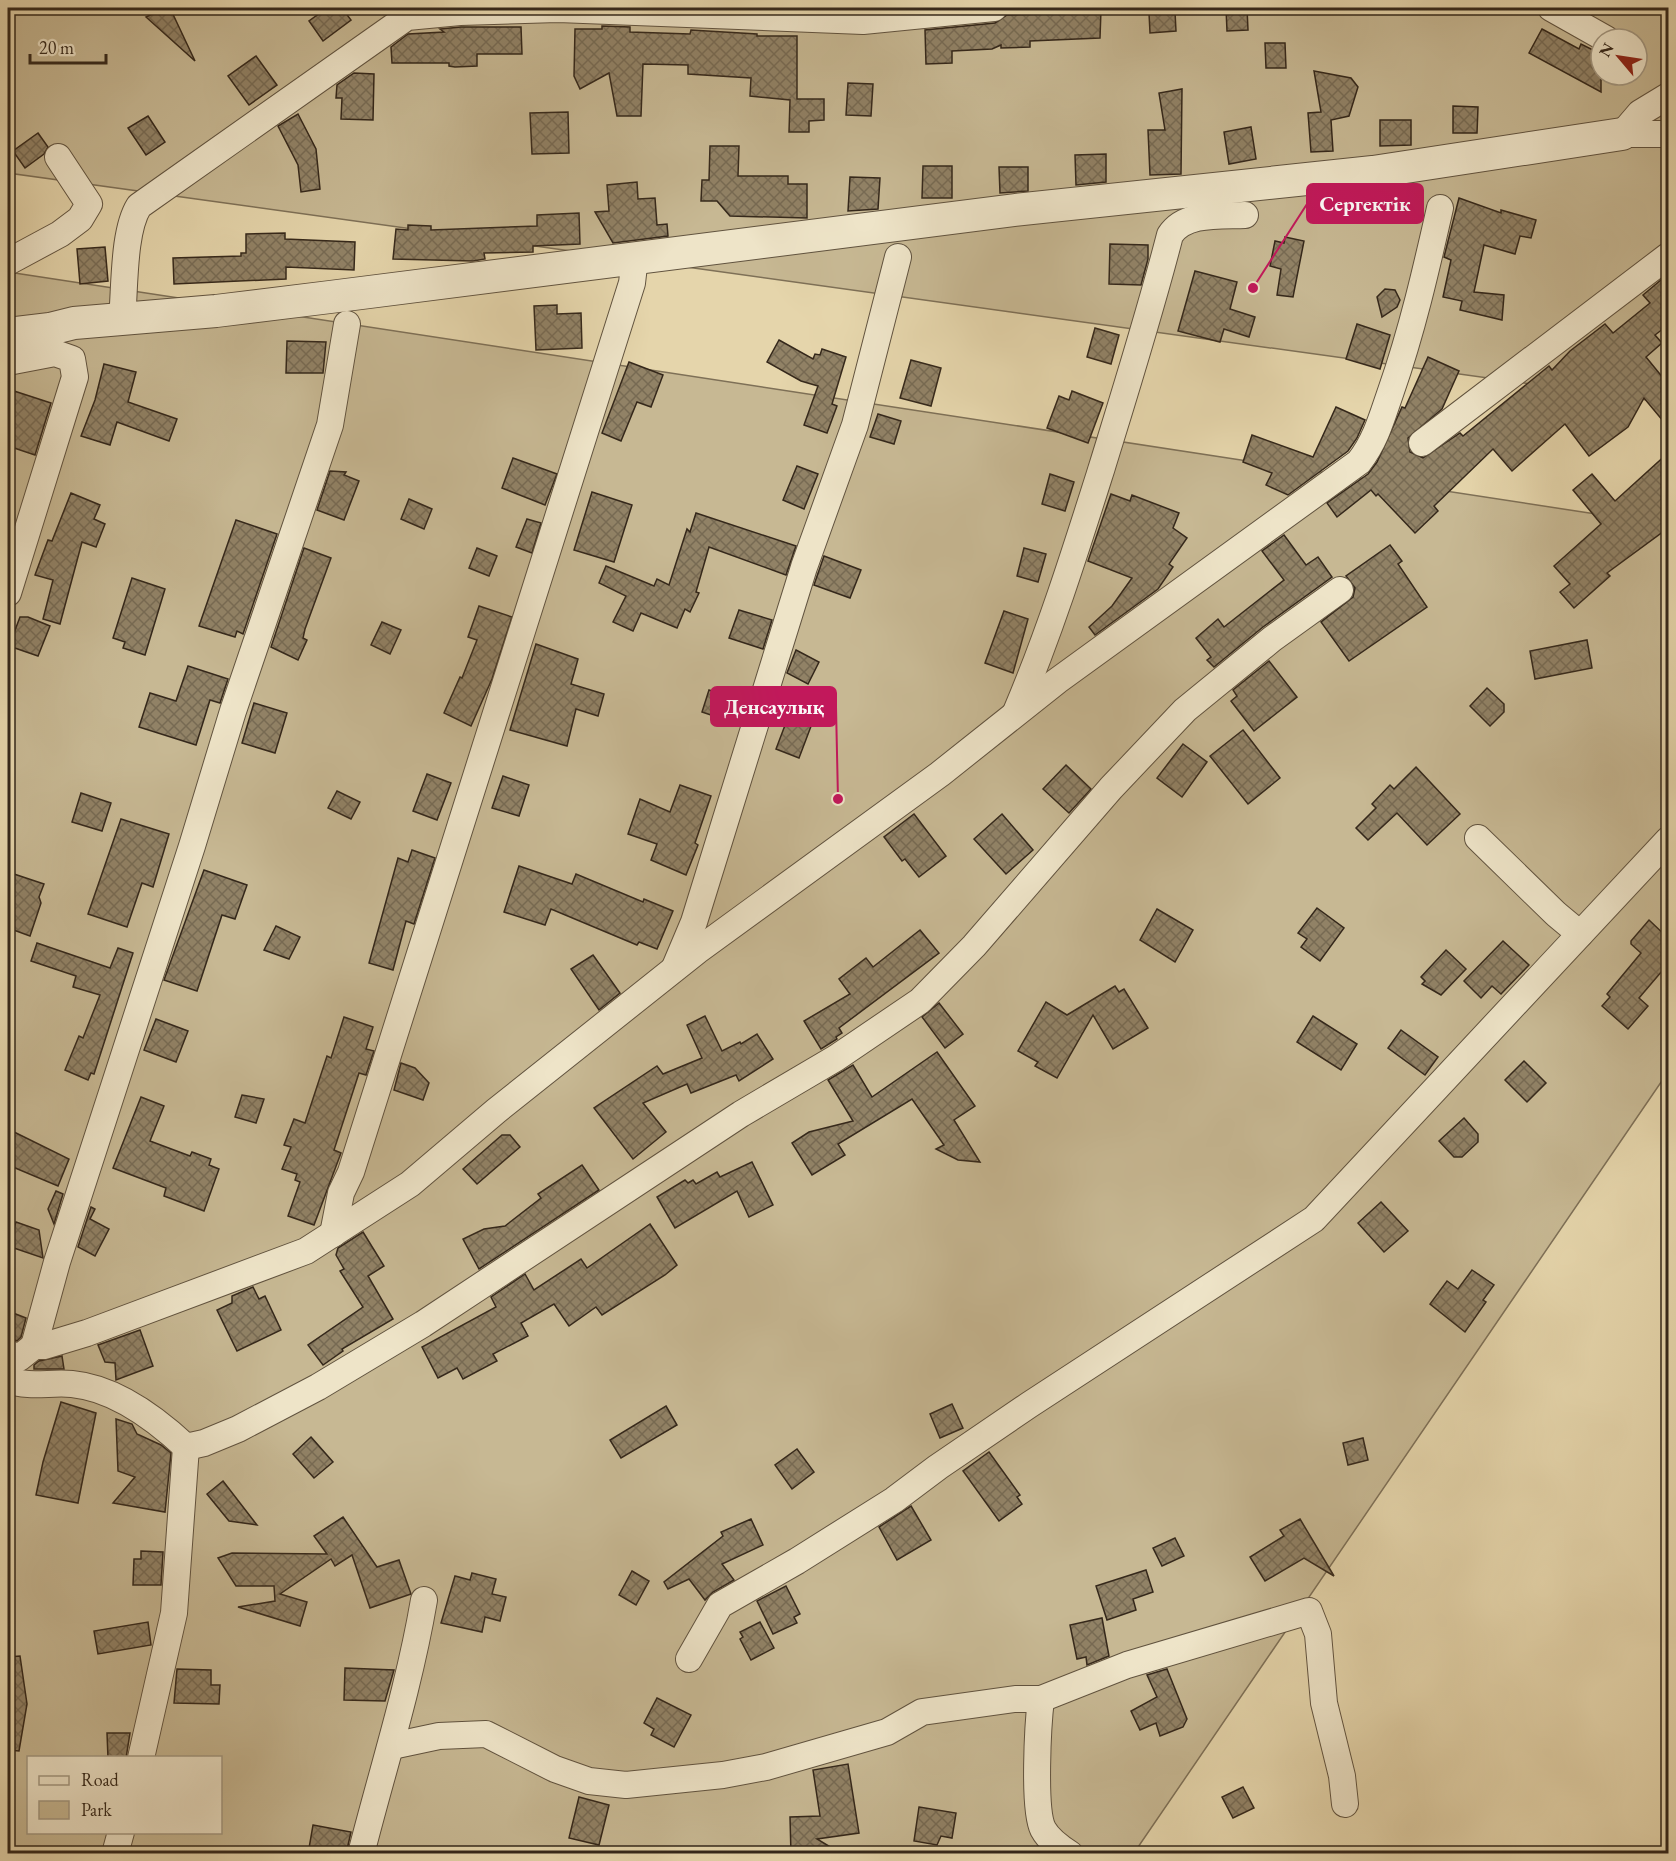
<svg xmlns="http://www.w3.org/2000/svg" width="1676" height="1861" font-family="'EB Garamond',serif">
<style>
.green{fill:#c7b893;stroke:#7e7057;stroke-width:1.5;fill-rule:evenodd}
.building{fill:url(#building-cross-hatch);stroke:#35281b;stroke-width:1.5}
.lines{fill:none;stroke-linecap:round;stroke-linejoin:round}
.minor-casing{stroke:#61533f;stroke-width:28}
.tertiary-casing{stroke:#61533f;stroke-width:34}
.minor{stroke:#eee4c8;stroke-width:26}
.tertiary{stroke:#eee4c8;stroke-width:32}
.leader{fill:none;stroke:#c2185b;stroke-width:2}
.callout-dot{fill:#c2185b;stroke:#eee4c8;stroke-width:2}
.callout{fill:#c2185b;stroke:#c2185b;stroke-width:2}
.callout-label{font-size:21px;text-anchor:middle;font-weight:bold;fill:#fff}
</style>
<defs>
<pattern id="building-cross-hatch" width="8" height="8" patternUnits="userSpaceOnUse" patternTransform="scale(1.5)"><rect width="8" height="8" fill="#918266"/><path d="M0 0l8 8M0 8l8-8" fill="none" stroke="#776a53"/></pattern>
</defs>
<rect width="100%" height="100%" fill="#e5d5ab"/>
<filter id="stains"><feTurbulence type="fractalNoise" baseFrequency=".00333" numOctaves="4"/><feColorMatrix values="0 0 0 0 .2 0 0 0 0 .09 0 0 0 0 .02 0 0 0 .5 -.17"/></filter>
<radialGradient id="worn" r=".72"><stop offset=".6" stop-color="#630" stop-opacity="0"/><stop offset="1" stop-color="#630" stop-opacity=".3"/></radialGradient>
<!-- green -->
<g class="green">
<path d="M8 8H1668V403L8 173ZM1601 39H1637V75H1601Z"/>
<path d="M8 272 1668 525V1072L1134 1853H8ZM28 1758H220V1832H28Z"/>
</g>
<!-- building -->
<g class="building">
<polygon points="165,8 170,8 195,61 146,17"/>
<polygon points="327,8 342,8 351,20 323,41 309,21"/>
<polygon points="1075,8 1101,10 1100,38 1030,41 1030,47 1001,48 1001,45 992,49 952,51 952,63 926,64 925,30 995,23 1007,15 1046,14 1046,9"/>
<polygon points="1226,8 1247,8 1248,30 1227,31"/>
<polygon points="1175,12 1176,31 1150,33 1149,13"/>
<polygon points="602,26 630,27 630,32 690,34 691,30 757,34 757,36 797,36 797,99 824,99 824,120 809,121 809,132 789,132 790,100 750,96 751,78 688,74 688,65 643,64 641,116 617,116 609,73 580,89 574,76 575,29 602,29"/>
<polygon points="461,27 521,27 522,54 477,54 477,66 455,67 449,66 449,63 392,63 391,47 408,34 444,32 440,29"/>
<polygon points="1542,29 1579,49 1581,44 1601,54 1601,92 1529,53"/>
<polygon points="1265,43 1285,43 1286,68 1266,68"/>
<polygon points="256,56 277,85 249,105 228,76"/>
<polygon points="1314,71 1351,78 1358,87 1349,116 1331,120 1333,151 1311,152 1308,113 1321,112"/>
<polygon points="354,73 374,74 373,120 341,119 342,98 336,98 337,85"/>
<polygon points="848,83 873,84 871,116 846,115"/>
<polygon points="1182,89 1181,174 1150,175 1148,130 1165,130 1159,93"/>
<polygon points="1453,106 1478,107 1477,133 1453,133"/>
<polygon points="568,112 569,153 532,154 530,113"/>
<polygon points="298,114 316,149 320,189 301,192 298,165 278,126"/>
<polygon points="148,116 165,142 146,155 128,128"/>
<polygon points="1380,120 1411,120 1411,145 1380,146"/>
<polygon points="1251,127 1256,159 1229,164 1224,132"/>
<polygon points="38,133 48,147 44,154 25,168 13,151"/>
<polygon points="710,146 739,146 738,176 788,176 788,184 807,184 807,218 730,216 717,201 701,201 702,180 709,180"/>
<polygon points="1106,154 1106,182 1076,185 1075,155"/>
<polygon points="923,166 952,166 952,198 922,198"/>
<polygon points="999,167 1028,167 1028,191 1000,193"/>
<polygon points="850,177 880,178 878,209 848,211"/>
<polygon points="637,182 638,199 655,198 657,225 667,224 668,236 613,243 595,212 609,211 607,185"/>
<polygon points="1459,198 1501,213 1501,210 1536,220 1531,238 1520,236 1515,254 1484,245 1474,292 1504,295 1502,320 1460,310 1462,301 1443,297 1451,260 1444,257"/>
<polygon points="579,213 580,244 533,246 533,252 484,253 485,259 473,261 393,259 396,229 408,230 408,225 431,226 431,230 537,226 537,215"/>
<polygon points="285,233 285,239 355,242 354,270 286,267 286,279 174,284 173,258 241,256 241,253 246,253 246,234"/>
<polygon points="1285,237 1304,241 1293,297 1277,295 1281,269 1270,266 1275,241 1284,243"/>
<polygon points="1110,244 1148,245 1148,259 1141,285 1109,284"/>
<polygon points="105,247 108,281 80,284 77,249"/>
<polygon points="1195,271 1237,282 1230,309 1255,317 1249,337 1224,329 1220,342 1178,331"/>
<polygon points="1668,274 1668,325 1655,335 1662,343 1646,357 1668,384 1668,427 1644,398 1628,427 1589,456 1565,424 1512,471 1493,449 1434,506 1438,511 1415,533 1378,494 1376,496 1371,490 1337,517 1327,503 1368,474 1377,462 1402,407 1405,408 1428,357 1459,371 1442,409 1408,438 1410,452 1423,458 1460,433 1463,436 1549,366 1552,370 1570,351 1605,324 1613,333 1650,303 1643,295"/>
<polygon points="1385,289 1395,290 1400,300 1397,307 1382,317 1377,297"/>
<polygon points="557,305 557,314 581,313 582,348 536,350 534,306"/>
<polygon points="1357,324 1390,335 1380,369 1346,359"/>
<polygon points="1095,328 1119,335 1111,364 1087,357"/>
<polygon points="779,340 813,359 815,354 820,355 822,349 846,357 832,404 837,406 827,433 804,425 818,386 801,381 767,362"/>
<polygon points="287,341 326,342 323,373 286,373"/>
<polygon points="911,360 941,368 931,406 900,398"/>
<polygon points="629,362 663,375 651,407 637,402 621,441 602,433"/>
<polygon points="104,364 136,372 128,402 177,419 169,441 117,422 110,445 81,436 95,400"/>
<polygon points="8,389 51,403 35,455 8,446"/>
<polygon points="1072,391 1103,403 1088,443 1047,428 1059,396 1069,400"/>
<polygon points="1336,407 1365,420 1357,438 1348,451 1288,495 1266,485 1272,473 1243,462 1252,435 1313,457"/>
<polygon points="878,414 901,421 894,444 870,437"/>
<polygon points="1668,453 1668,528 1607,573 1610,576 1574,608 1560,592 1570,584 1554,566 1601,524 1573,490 1592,474 1615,501"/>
<polygon points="513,458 557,474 545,505 502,488"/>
<polygon points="797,466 818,474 804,509 783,500"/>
<polygon points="330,471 346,472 344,475 359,481 344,520 317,510"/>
<polygon points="1050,474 1074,482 1065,511 1042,504"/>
<polygon points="592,492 632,505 614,562 574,550"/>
<polygon points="71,493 100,505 94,519 105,524 96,547 82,542 60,624 43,619 53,580 35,575 48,540 52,541"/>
<polygon points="1111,494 1130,501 1132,495 1179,513 1173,528 1187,538 1169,564 1173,567 1158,589 1095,635 1089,627 1112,606 1132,578 1088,561"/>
<polygon points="409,499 432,509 424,529 401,519"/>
<polygon points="696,513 796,546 786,575 709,547 696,592 699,593 690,612 685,609 677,628 641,613 633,631 613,622 626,596 599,583 606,566 654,586 657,579 669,585 687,529 690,532"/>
<polygon points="527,519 541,523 532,553 516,547"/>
<polygon points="236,520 277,534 243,634 237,631 235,637 199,626"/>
<polygon points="1284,535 1306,565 1318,557 1332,577 1263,627 1214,667 1207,660 1211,657 1196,638 1218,619 1224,627 1284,580 1262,551"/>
<polygon points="1390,545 1402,561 1398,564 1427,607 1349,661 1321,622 1353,597 1355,588 1346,576"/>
<polygon points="304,548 331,558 305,629 303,638 307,640 298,660 271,647"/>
<polygon points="477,548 497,556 489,576 469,568"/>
<polygon points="1024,548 1046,554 1038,582 1017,576"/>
<polygon points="824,556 861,570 850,598 814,585"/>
<polygon points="132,578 165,589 145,655 123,648 125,642 113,638"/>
<polygon points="479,606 512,617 492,679 471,726 444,713 460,677 462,678 477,640 468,637"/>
<polygon points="739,610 772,620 763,649 729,638"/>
<polygon points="1004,611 1028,619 1013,673 985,663"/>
<polygon points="20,617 28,617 50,626 38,656 9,646"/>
<polygon points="382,622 401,630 390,654 371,645"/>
<polygon points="1587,640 1592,668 1535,679 1530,651"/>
<polygon points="536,644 578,659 571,684 604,694 598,716 576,709 567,746 510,730"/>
<polygon points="796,650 819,662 808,684 787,673"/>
<polygon points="1269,661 1297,697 1254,731 1231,701 1237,696 1233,690"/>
<polygon points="188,666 228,679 220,703 210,700 196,745 139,727 150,693 176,701"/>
<polygon points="1487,688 1504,704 1504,712 1490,726 1470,706"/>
<polygon points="709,690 733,698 726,720 702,712"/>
<polygon points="254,703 287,713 275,753 242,743"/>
<polygon points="790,712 813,721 799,758 776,749"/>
<polygon points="1243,730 1280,778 1248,804 1210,756"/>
<polygon points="1183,744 1207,762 1182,797 1157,778"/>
<polygon points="1066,765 1091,789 1069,813 1043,789"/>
<polygon points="1416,767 1460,814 1427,845 1397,813 1368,840 1356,828 1376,808 1372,804 1390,785 1394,789"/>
<polygon points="427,774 451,783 437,820 413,811"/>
<polygon points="503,776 529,785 519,816 492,808"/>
<polygon points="680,785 711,796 695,843 698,845 686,875 651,860 657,844 628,834 640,799 670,812"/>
<polygon points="337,791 360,802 351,819 328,808"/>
<polygon points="81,793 111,803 102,831 72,822"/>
<polygon points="914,814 946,856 919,877 905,859 902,861 884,837"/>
<polygon points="1002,814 1033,850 1006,874 974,839"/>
<polygon points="121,819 169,834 153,887 142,883 127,927 88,914"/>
<polygon points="412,850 435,858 414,924 406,921 393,970 369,963 398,858 408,862"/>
<polygon points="519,866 572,884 576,874 643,902 644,899 673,911 657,949 639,942 637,945 551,909 545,925 504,912"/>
<polygon points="204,870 247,885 235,919 222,915 197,991 164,980"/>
<polygon points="8,872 44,884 39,897 41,903 30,936 8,928"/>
<polygon points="1317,908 1344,928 1320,961 1301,947 1307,939 1298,933"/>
<polygon points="1157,909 1193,930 1175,962 1140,940"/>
<polygon points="1649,920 1668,938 1668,964 1639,998 1648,1006 1628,1029 1602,1006 1610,997 1607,994 1641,953 1631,944 1631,941"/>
<polygon points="276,926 300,937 289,959 264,950"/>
<polygon points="920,930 939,953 839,1028 842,1033 836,1037 837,1039 821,1049 804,1021 850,994 839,979 866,958 873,967"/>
<polygon points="1503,941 1529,965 1501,994 1492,986 1481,998 1464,981"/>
<polygon points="37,943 110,968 118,948 133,953 94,1074 91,1073 88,1080 65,1070 79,1036 83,1038 100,995 73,987 76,976 31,961"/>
<polygon points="1446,950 1466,969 1441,995 1422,984 1425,981 1421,977"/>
<polygon points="593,955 620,993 599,1010 571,969"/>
<polygon points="1115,986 1119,992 1124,989 1148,1028 1113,1049 1093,1015 1057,1078 1035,1066 1038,1062 1018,1051 1046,1002 1067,1015"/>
<polygon points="939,1003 963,1034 945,1048 922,1017"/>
<polygon points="705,1016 722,1051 740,1042 741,1044 757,1034 773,1059 739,1081 736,1075 691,1093 687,1084 643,1103 666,1132 633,1159 594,1108 657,1066 663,1074 702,1058 687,1025"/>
<polygon points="1313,1016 1357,1044 1341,1070 1297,1042"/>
<polygon points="344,1017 373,1027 366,1049 374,1051 366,1075 359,1073 334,1150 341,1153 314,1225 288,1216 300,1182 295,1180 297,1174 282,1169 291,1147 284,1145 294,1119 305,1123 327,1056 331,1058"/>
<polygon points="156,1019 188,1031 176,1062 144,1050"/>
<polygon points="1401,1030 1438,1057 1425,1075 1388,1048"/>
<polygon points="937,1052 975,1106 954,1120 980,1162 958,1160 936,1149 944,1145 912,1099 838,1144 845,1155 812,1175 792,1143 809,1132 853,1121 828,1080 853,1065 872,1097"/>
<polygon points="1524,1061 1546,1083 1527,1102 1505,1080"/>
<polygon points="401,1063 415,1068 429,1083 423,1100 394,1090"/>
<polygon points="242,1095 264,1099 256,1123 235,1117"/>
<polygon points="141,1097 164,1106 150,1141 190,1156 192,1152 211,1159 209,1165 219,1169 204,1211 164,1196 166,1188 113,1168"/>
<polygon points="1464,1118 1478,1134 1478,1142 1462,1157 1454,1157 1439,1141"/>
<polygon points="8,1129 69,1159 58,1186 8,1165"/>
<polygon points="502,1135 510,1135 520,1147 477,1184 463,1169"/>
<polygon points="752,1162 773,1205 749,1217 737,1191 675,1228 657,1197 685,1180 688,1183 693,1180 696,1184 717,1172 720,1177"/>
<polygon points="582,1165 599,1190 479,1269 463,1239 484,1229 505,1226 541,1198 538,1194"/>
<polygon points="56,1191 63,1194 54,1224 48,1209"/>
<polygon points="1381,1202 1408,1231 1384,1252 1358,1223"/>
<polygon points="91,1207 95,1209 90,1219 109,1229 95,1256 78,1247"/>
<polygon points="16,1222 39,1230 43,1258 8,1246"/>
<polygon points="650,1224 677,1265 665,1275 602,1315 596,1307 569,1326 554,1304 521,1323 528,1336 493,1354 497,1361 463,1379 457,1368 438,1378 422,1347 496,1307 491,1297 525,1274 534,1290 581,1259 587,1268"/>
<polygon points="363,1232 384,1266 368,1276 393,1319 342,1349 343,1351 323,1365 308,1345 363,1307 340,1271 344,1269 336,1255 338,1248"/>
<polygon points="1472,1270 1494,1285 1483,1300 1486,1302 1465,1332 1430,1304 1447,1281 1458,1289"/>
<polygon points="253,1287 259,1299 265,1296 281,1330 237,1351 217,1310 232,1303 232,1296"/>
<polygon points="8,1311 26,1318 21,1337 17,1341 8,1338"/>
<polygon points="140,1330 153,1366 116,1380 115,1363 105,1362 98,1345"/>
<polygon points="62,1356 64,1369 34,1369 34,1365 39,1361"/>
<polygon points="61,1402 96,1413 78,1503 36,1495 43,1462"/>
<polygon points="952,1404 963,1428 940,1438 930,1414"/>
<polygon points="666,1406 677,1425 621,1458 610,1440"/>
<polygon points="116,1419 132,1424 137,1434 161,1445 171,1453 165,1512 113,1503 135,1477 118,1471"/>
<polygon points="311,1437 333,1462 314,1478 293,1454"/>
<polygon points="1363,1438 1368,1460 1348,1465 1343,1443"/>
<polygon points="797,1449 814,1472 792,1489 775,1465"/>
<polygon points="989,1452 1020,1495 1017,1497 1022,1504 999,1521 963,1471"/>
<polygon points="223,1481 257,1525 229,1521 207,1494"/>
<polygon points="911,1506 931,1540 897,1560 879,1527"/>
<polygon points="343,1517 377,1567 399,1560 411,1594 370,1608 352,1555 335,1566 331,1559 280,1594 307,1602 300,1626 238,1607 275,1601 274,1586 236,1586 218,1558 232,1553 327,1554 314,1536"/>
<polygon points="751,1519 763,1545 722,1564 734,1580 713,1592 705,1600 689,1579 668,1589 664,1582 723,1536 721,1532"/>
<polygon points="1300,1519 1334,1576 1304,1558 1265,1581 1250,1557 1284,1536 1280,1530"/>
<polygon points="1175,1538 1184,1556 1162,1566 1153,1548"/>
<polygon points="141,1551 163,1552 161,1585 133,1585 134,1559 141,1559"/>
<polygon points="1146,1570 1153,1592 1133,1599 1136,1610 1107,1620 1096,1586"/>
<polygon points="632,1571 649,1581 636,1605 619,1595"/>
<polygon points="472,1573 496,1579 492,1594 506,1597 500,1621 485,1617 482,1632 441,1623 455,1576 470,1580"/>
<polygon points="786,1586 800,1614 794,1617 797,1623 773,1634 757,1601"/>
<polygon points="1102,1618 1109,1656 1087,1665 1086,1657 1077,1659 1070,1625"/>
<polygon points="148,1622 151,1645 98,1654 94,1631"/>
<polygon points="760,1622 774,1648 751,1660 740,1639 743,1637 740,1632"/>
<polygon points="20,1656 27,1704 19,1751 8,1750 8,1657"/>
<polygon points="345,1668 394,1670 385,1701 344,1700"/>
<polygon points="177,1669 211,1670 211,1685 220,1685 219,1704 174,1703"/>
<polygon points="1167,1669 1187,1719 1183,1727 1160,1736 1156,1723 1140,1730 1131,1711 1157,1697 1147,1675"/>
<polygon points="657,1698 691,1715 674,1747 651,1735 654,1729 644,1723"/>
<polygon points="107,1733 130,1733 126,1758 108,1758"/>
<polygon points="848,1764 859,1833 817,1839 842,1854 791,1854 790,1817 820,1816 813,1770"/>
<polygon points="1243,1787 1254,1808 1233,1818 1222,1797"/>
<polygon points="579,1797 609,1805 599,1845 569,1838"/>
<polygon points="919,1807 956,1813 952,1838 941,1836 937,1845 914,1841"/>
<polygon points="313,1825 351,1832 346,1854 308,1854"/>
</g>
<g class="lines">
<!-- minor casing -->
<g class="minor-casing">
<g id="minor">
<polyline points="1551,8 1606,39"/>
<polyline points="1622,134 1640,113 1668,96"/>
<polyline points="1622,134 1668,134"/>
<polyline points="8,262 60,234 80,219 89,204 58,157"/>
<path d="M122 319C125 288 123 231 139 206L407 17 460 12 558 9 863 21 994 8"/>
<polyline points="8,362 55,353 72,359 75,377 8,593"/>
<polyline points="1422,443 1668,256"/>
<path d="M1016 712C1050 632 1076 549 1102 467 1126 389 1150 313 1170 235 1185 212 1220 216 1245 215"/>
<polyline points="1478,838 1556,914 1580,934"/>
<polyline points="675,967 694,922 804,567 855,425 898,257"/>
<path d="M333 1234 341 1193 351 1172C445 876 540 580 632 283L635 257"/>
<polyline points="34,1346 57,1262 192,846 233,711 330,425 347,324"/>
<path d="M8 1353 19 1358 34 1346H44L87 1333 306 1251 410 1184 496 1111 697 951 940 774 1057 681 1359 462C1376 440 1382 417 1391 391 1412 331 1426 270 1440 208"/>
<path d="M8 1380C30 1388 49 1382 72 1384 115 1388 156 1419 186 1447L204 1443 238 1429 318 1387 423 1324 741 1114 836 1058 920 1001 974 946 1111 788 1185 710 1272 639 1340 590"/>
<polyline points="689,1659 720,1605 797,1561 894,1500 938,1467 1029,1405 1314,1219 1668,840"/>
<path d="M1041 1699C1038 1723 1033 1809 1043 1829 1049 1840 1059 1847 1070 1854"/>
<polyline points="392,1746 439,1736 486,1734 555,1769 589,1781 626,1785 723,1775 766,1767 887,1732 922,1712 1015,1699 1041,1699 1127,1665 1309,1611 1318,1634 1324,1703 1342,1776 1345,1804"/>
<polyline points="141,1758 174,1613 186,1447"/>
<polyline points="115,1854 121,1832"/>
<path d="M361 1854C383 1768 409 1688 424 1600"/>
</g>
</g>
<!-- tertiary casing -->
<g class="tertiary-casing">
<polyline id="tertiary" points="8,334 50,329 74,323 216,311 330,297 1015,210 1373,172 1622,134"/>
</g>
<!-- minor -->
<use href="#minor" class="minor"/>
<!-- tertiary -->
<use href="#tertiary" class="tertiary"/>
</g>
<!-- callouts -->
<path class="leader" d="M1253 288L1307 204M838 799L836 707"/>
<g class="callout-dot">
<circle cx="1253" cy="288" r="6"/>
<circle cx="838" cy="799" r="6"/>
</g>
<g class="callout">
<rect x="1307" y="184" width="116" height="39" rx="6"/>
<rect x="711" y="687" width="125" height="39" rx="6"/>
</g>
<g class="callout-label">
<text x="1365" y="211">Сергектік</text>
<text x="774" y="714">Денсаулық</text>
</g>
<!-- margin -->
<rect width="1676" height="1861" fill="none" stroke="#e5d5ab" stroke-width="30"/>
<rect x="9" y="9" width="1658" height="1843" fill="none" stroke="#35281b" stroke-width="3"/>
<rect x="15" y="15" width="1646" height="1831" fill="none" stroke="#35281b" stroke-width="1.5"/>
<!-- legend -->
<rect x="27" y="1756" width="195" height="78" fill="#eee4c8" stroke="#a49983" stroke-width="1.5"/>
<rect x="39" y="1776" width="30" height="9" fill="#eee4c8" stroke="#a49983" stroke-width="1.5"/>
<text x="81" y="1786" font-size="18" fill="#35281b">Road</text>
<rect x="39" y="1801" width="30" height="18" fill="#c7b893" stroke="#a49983" stroke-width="1.5"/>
<text x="81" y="1816" font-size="18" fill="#35281b">Park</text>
<!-- north arrow -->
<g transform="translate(1619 57) rotate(299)"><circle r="28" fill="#eee4c8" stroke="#a49983" stroke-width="1.5"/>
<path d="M0-4.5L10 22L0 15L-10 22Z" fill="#8f2418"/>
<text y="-9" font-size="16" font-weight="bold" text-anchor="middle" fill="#35281b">N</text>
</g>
<!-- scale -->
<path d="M30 54v9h76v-9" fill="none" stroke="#35281b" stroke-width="3"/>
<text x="39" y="54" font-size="18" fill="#35281b" stroke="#eee4c8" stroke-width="4.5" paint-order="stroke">20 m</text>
<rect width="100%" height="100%" filter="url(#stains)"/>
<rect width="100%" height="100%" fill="url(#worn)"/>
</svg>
